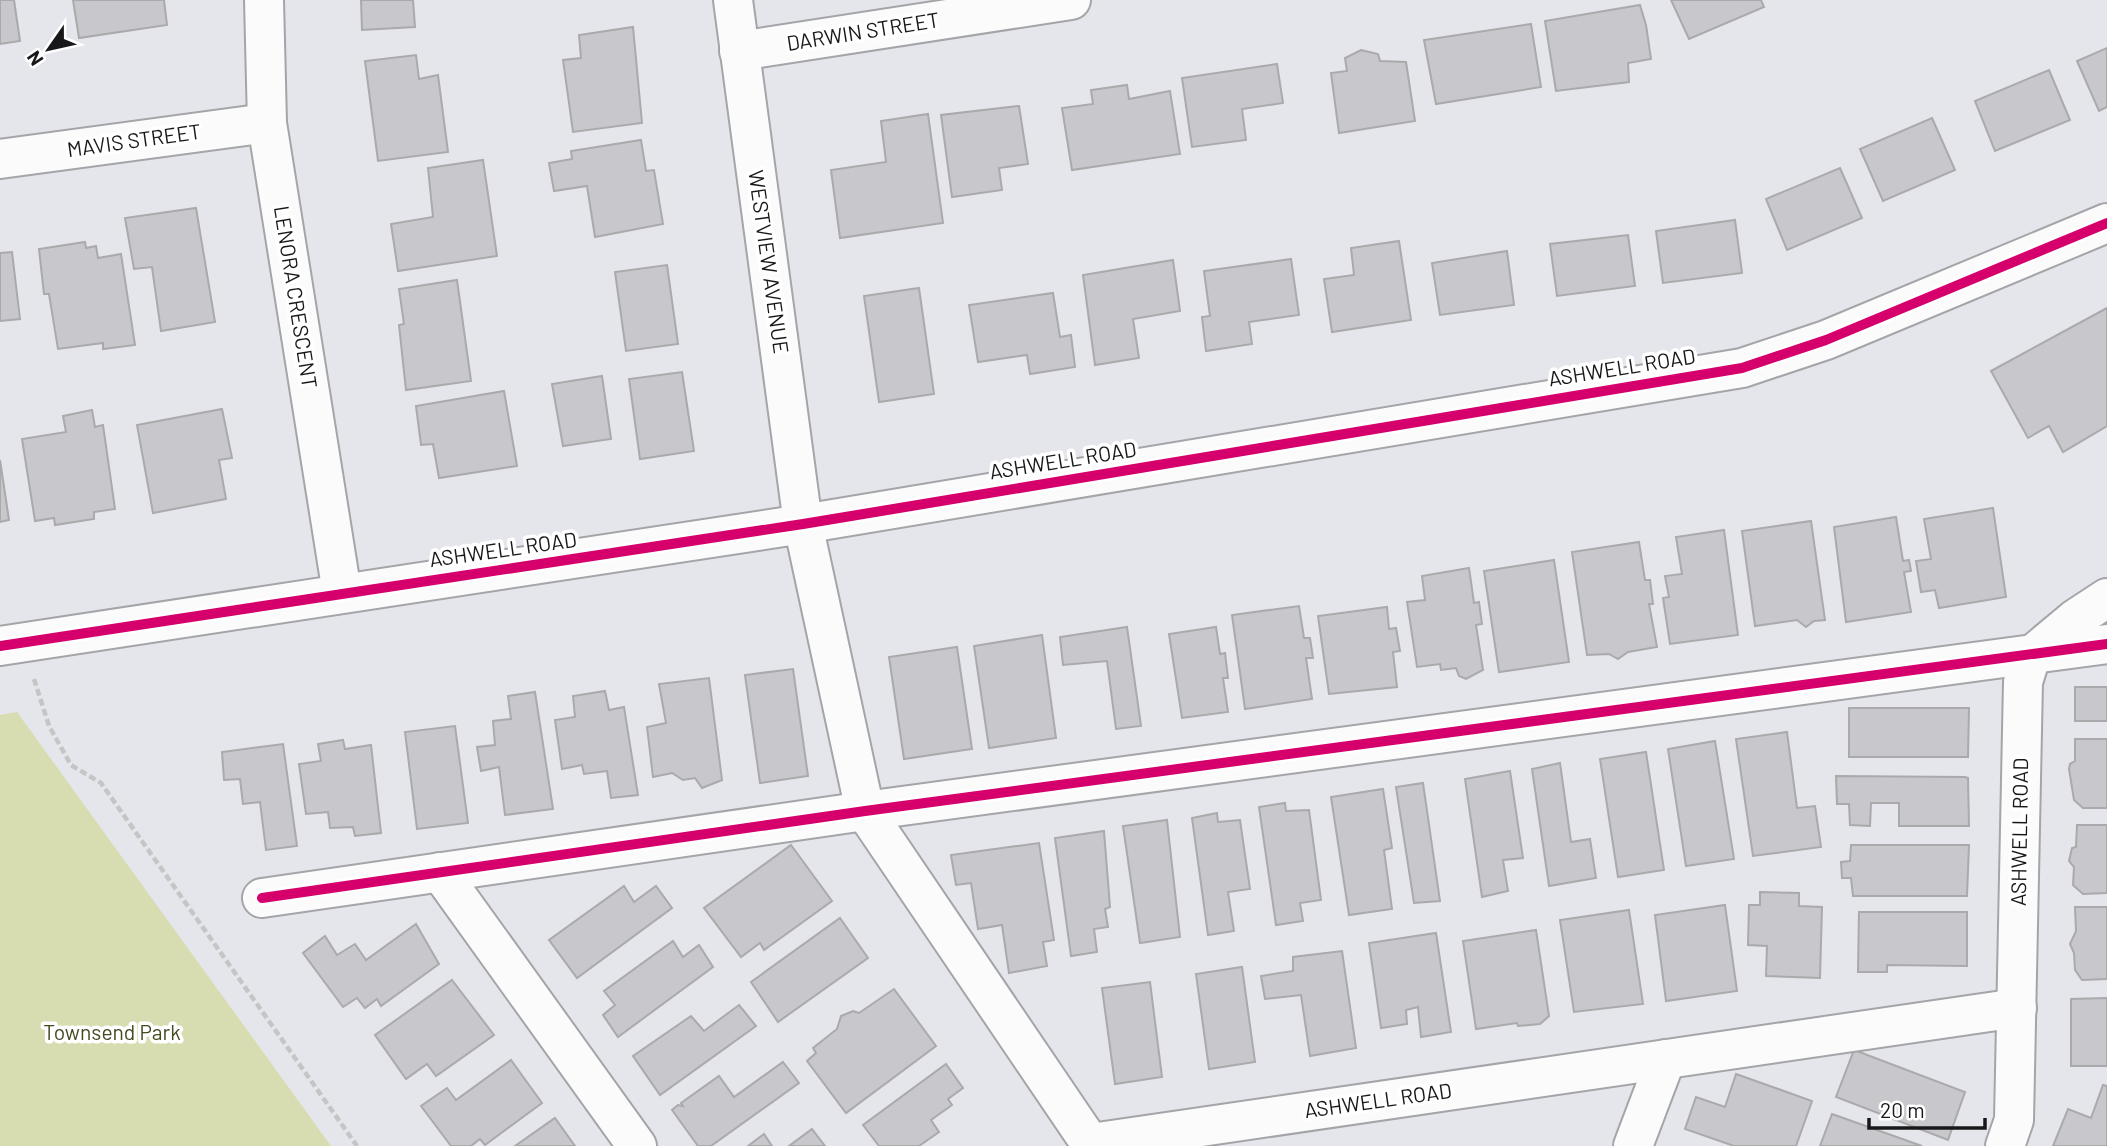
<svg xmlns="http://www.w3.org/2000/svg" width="2107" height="1146" font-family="Barlow,sans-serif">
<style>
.green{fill:#d7ddb1}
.building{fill:#c8c7cb;stroke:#aaa9ac;stroke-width:2}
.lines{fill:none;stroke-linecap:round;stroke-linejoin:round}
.minor-casing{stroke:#a4a5a8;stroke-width:42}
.path{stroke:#c5c5c6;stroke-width:4.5;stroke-dasharray:7 3.5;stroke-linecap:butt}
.minor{stroke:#fbfbfc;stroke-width:38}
.cycleway-casing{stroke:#fff;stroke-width:15}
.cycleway{stroke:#d6006c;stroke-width:10}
.labels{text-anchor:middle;stroke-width:7;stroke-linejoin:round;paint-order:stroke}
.street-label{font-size:21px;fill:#18181b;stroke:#fff}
.park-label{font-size:21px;fill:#464a21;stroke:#fff}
</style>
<rect width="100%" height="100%" fill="#e5e6eb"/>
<!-- green -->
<polygon class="green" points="17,712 331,1146 0,1146 0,715"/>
<!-- building -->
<g class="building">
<polygon points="0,0 14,0 20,41 0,44"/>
<polygon points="73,0 164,0 167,25 79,38"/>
<polygon points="361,0 413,0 415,27 362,30"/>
<polygon points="1671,0 1761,0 1764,7 1689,39"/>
<polygon points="1640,5 1646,25 1651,59 1628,63 1629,82 1556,91 1545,21"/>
<polygon points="1531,24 1541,87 1436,104 1424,40"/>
<polygon points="633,27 642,123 573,132 563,60 581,58 579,35"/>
<polygon points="2107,48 2107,107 2099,111 2077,61"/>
<polygon points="1361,50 1378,54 1380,61 1406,62 1415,121 1339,133 1331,73 1347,71 1345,58"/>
<polygon points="416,55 419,79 438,75 448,152 378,161 365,61"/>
<polygon points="1277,64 1283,103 1242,109 1246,140 1192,147 1182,78"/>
<polygon points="2049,70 2070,120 1995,151 1975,101"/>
<polygon points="1127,85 1129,99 1170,91 1180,154 1072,170 1062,108 1093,104 1091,90"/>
<polygon points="1019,106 1028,164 999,168 1002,190 952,197 941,115"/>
<polygon points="928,114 943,223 840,238 831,170 886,162 881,121"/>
<polygon points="1932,118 1955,170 1883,201 1860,149"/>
<polygon points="641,140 646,171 654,170 663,224 595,237 587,186 554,191 549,163 572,159 571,151"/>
<polygon points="483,160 497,256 398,271 391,224 433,217 428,168"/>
<polygon points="1840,168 1862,218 1787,250 1766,199"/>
<polygon points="196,208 215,322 161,331 152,267 134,269 125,218"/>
<polygon points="1735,220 1742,273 1663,283 1656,231"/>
<polygon points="1628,235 1635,286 1557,296 1550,244"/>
<polygon points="1399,241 1411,320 1332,332 1324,279 1354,275 1351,248"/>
<polygon points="85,242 86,248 96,246 98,258 121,254 135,345 103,349 103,343 58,349 49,294 44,294 39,249"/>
<polygon points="1507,251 1514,305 1440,315 1432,263"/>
<polygon points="12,252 20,319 0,321 0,253"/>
<polygon points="1291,259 1299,315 1249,322 1252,344 1206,351 1202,317 1210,316 1204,271"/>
<polygon points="1173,260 1180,311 1133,319 1139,358 1095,365 1083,275"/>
<polygon points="667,265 678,344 626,351 615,272"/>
<polygon points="457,280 471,381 406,390 399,325 404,324 399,289"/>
<polygon points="919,288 934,394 879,402 864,296"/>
<polygon points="1053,293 1060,337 1071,335 1075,367 1030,374 1027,355 978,362 969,305"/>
<polygon points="2107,308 2107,426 2063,452 2049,426 2028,438 1991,371"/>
<polygon points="682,372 694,451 640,459 629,379"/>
<polygon points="602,376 611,439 563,446 552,384"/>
<polygon points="504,391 517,466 439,478 433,444 421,445 416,406"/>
<polygon points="222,409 232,458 219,460 226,499 153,513 137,425"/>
<polygon points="92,410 95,427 103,425 115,509 94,512 94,519 55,525 54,518 35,521 22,439 66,432 63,416"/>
<polygon points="0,460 9,520 0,522"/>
<polygon points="1993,508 2006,597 1939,608 1935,590 1921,592 1916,561 1931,559 1924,519"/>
<polygon points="1896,517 1903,561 1909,560 1911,571 1904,572 1911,612 1846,622 1834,527"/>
<polygon points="1811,521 1825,620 1814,621 1806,627 1797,620 1755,626 1742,531"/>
<polygon points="1724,530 1738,635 1670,644 1663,598 1669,597 1665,576 1682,574 1676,537"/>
<polygon points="1639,542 1645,580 1650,580 1653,604 1649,604 1657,647 1628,652 1618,659 1609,654 1587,655 1572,552"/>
<polygon points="1554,560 1569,662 1499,672 1484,571"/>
<polygon points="1469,568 1474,603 1479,602 1482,624 1476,625 1483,670 1466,679 1459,676 1456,668 1441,670 1440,664 1417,667 1407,602 1425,600 1422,576"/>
<polygon points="1299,606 1304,638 1310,638 1313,658 1306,658 1312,699 1245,709 1232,615"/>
<polygon points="1387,607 1389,629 1396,628 1400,651 1393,652 1397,687 1329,694 1318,616"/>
<polygon points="1127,627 1141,726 1116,729 1107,661 1063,665 1060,637"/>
<polygon points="1216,627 1220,654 1225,653 1228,678 1223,678 1228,712 1182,718 1169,634"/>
<polygon points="1042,635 1056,738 989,748 974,646"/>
<polygon points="957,647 972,749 904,759 889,657"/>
<polygon points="793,669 808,776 760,783 745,675"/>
<polygon points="709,678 722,780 702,788 695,778 683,780 672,773 653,777 647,727 666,723 659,684"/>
<rect x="2075" y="687" width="32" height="34"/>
<polygon points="605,691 609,710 624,707 638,795 611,798 607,771 584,774 582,765 562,769 555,720 575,717 573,696"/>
<polygon points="535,692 553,809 505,815 499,767 481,771 477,747 495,745 493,721 511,719 508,696"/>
<polygon points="1849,708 1969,708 1968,757 1849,757"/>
<polygon points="455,726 468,823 417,829 405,732"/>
<polygon points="1787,732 1797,808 1815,806 1821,847 1753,856 1736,739"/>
<polygon points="2075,739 2107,739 2107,808 2083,808 2074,800 2069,769 2070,764 2075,761"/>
<polygon points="343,740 345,749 371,745 381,833 355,836 353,827 330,828 328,812 306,814 299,764 321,761 318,744"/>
<polygon points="1715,741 1734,859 1686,866 1668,749"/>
<polygon points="283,744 297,846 266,850 260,802 243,804 240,779 224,780 222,752"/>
<polygon points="1646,752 1664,870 1618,877 1600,759"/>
<polygon points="1560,763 1571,842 1590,839 1596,878 1549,886 1532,769"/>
<polygon points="1510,771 1523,858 1503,860 1508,891 1482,897 1465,779"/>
<polygon points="1836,776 1965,777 1968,778 1969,826 1899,826 1899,803 1871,803 1870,826 1850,825 1849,804 1837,804"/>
<polygon points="1423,783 1440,901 1414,903 1396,787"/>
<polygon points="1383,789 1392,848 1384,850 1392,909 1349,915 1331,797"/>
<polygon points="1285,803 1286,811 1309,810 1321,900 1300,903 1303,921 1276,925 1259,807"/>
<polygon points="1217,813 1218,822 1240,820 1250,889 1228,892 1234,931 1208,935 1192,818"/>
<polygon points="1167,820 1180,937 1140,943 1123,826"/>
<polygon points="2077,825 2107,825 2107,893 2083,894 2073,885 2074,867 2069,861 2072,848 2076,847"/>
<polygon points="1104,831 1110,907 1105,909 1108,927 1094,929 1097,952 1071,956 1055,838"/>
<polygon points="1039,843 1054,940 1043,942 1047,966 1009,973 1002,925 978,929 971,883 956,885 951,855"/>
<polygon points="791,845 832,901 764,950 760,943 741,957 704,908"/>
<polygon points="1851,845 1969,845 1967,896 1853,896 1851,878 1842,878 1841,862 1850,861"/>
<polygon points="624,886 634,902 656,886 672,908 577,978 549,940"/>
<polygon points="1760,892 1799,893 1799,906 1822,907 1820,978 1766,976 1767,946 1748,945 1749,905 1760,905"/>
<polygon points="1725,905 1737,991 1666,1001 1655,915"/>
<polygon points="2075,907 2107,907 2107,979 2082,980 2075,970 2074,953 2070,944 2076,931"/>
<polygon points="1629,910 1643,1004 1574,1012 1560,920"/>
<polygon points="1859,912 1967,912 1967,966 1887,965 1887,972 1858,972"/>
<polygon points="840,918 868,958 778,1022 751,982"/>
<polygon points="416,924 439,964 381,1006 377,999 365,1008 357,998 343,1007 303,953 325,936 337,955 355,944 366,960"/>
<polygon points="1536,930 1549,1016 1540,1024 1518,1026 1517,1023 1476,1029 1463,941"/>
<polygon points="1436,933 1451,1032 1421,1037 1418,1007 1406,1010 1407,1024 1381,1028 1369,943"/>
<polygon points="673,941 683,957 699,945 713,967 618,1037 603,1015 615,1005 604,991"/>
<polygon points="1342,951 1356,1048 1310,1056 1301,995 1265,999 1261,976 1293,971 1293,957"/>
<polygon points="1242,967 1255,1062 1209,1069 1196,974"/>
<polygon points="452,980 494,1035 436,1076 427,1064 406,1079 375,1035"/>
<polygon points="1150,982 1162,1077 1115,1084 1102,988"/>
<polygon points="894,989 936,1046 846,1113 807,1061 816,1053 813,1048 837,1029 841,1016 853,1011 859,1013"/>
<polygon points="2107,998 2107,1066 2071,1066 2071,999"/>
<polygon points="739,1005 756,1026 660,1095 633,1056 691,1016 704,1031"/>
<polygon points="1854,1050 1965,1092 1948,1140 1836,1097"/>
<polygon points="511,1060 542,1103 485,1145 480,1139 471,1146 451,1146 421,1106 447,1088 456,1100"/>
<polygon points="783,1062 799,1083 711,1146 698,1146 672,1110 678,1105 683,1106 681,1103 719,1076 734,1097"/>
<polygon points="946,1064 963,1088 948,1099 952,1105 931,1120 939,1132 919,1146 879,1146 863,1125"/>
<polygon points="1736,1074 1812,1101 1796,1146 1734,1146 1685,1129 1696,1097 1725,1107"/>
<polygon points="2103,1085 2107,1086 2107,1146 2053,1146 2068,1109 2091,1118"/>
<polygon points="1832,1114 1922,1146 1820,1146"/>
<polygon points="555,1118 575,1146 515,1146"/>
<polygon points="812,1129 825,1146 789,1146"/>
<polygon points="764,1134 772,1146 748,1146"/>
</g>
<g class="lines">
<!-- minor casing -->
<g class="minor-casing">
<g id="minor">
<polyline points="264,0 267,123 342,593"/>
<polyline points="733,0 803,524 865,811 1092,1146"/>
<polyline points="739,51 1071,0"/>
<polyline points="0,159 267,123"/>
<polyline points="0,646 803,524 1742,368 1826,340 2107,223"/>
<polyline points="2032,655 2075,619 2107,598"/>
<polyline points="440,872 637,1146"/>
<polyline points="262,898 865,811 2107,644"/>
<polyline points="1091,1143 2017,1008"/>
<polyline points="1633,1146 1666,1059"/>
<polyline points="2005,1146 2014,1120 2023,682 2031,656"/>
</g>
</g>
<!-- path -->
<polyline class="path" points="34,679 49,726 71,765 101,783 357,1146"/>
<!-- minor -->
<use href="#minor" class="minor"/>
<!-- cycleway casing -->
<g class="cycleway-casing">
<g id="cycleway">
<polyline points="0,646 803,524 1742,368 1826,340 2107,223"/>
<polyline points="262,898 865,811 2107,644"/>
</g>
</g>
<!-- cycleway -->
<use href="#cycleway" class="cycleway"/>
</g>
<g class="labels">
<!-- street labels -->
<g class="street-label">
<text transform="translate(863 32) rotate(-9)" y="7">DARWIN STREET</text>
<text transform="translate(134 141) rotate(-8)" y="7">MAVIS STREET</text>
<text transform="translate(768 262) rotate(82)" y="7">WESTVIEW AVENUE</text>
<text transform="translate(295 297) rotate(81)" y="7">LENORA CRESCENT</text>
<text transform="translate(1622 368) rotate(-9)" y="7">ASHWELL ROAD</text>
<text transform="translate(1063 461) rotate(-9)" y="7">ASHWELL ROAD</text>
<text transform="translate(503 550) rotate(-8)" y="7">ASHWELL ROAD</text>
<text transform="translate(2020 832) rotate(-89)" y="7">ASHWELL ROAD</text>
<text transform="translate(1378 1101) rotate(-8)" y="7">ASHWELL ROAD</text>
</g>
<!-- park labels -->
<g class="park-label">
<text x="112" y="1040">Townsend Park</text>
</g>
</g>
<!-- north arrow -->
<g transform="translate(49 49) rotate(236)" stroke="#ffffff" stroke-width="5" paint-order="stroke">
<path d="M0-5L12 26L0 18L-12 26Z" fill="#18181b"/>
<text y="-10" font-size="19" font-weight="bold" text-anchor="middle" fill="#18181b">N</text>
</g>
<!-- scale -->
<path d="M1869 1118v10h116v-10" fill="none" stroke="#18181b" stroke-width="3.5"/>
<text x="1880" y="1118" font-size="21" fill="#18181b" stroke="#ffffff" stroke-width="5" paint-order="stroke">20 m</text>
</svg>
